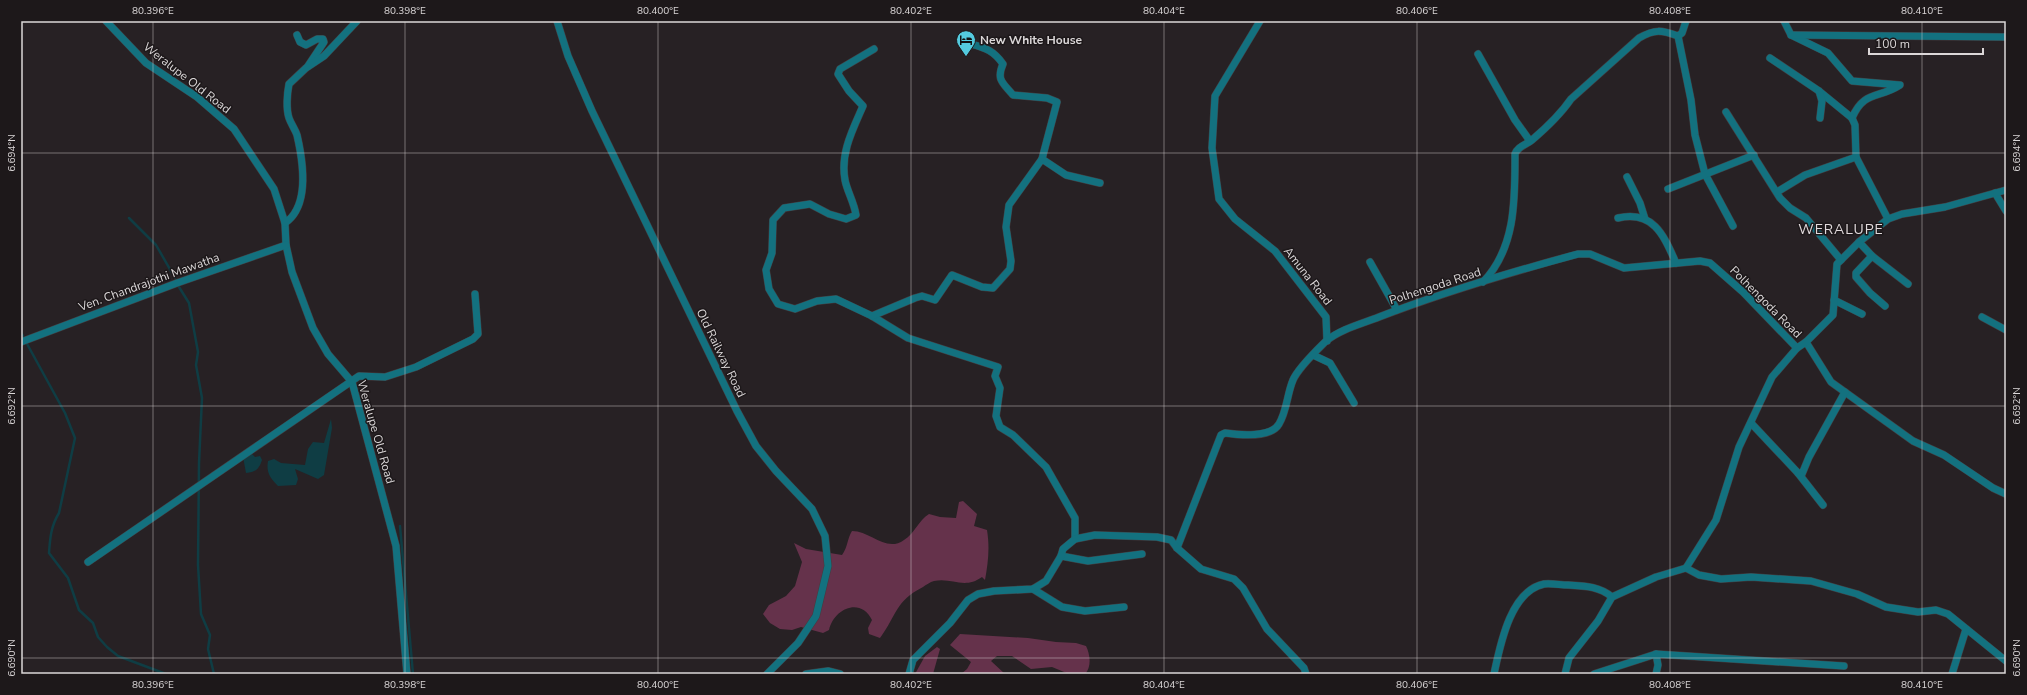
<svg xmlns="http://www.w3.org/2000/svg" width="2027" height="695" font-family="'Nunito Sans',sans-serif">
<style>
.green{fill:#65324b}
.water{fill:#0f3d44}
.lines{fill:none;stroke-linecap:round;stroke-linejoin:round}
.stream{stroke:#0f3d44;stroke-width:2.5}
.minor-casing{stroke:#443e41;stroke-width:8}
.minor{stroke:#13717f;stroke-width:7}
.ticks{fill:none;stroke:#dbd7d8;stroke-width:1;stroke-opacity:0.45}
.labels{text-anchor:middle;stroke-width:3;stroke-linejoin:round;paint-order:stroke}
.poi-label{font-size:12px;font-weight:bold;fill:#dbd7d8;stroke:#1d181a;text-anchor:start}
.street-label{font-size:12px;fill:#dbd7d8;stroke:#1d181a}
.quarter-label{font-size:14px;letter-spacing:1px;fill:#e1dadc;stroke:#1d181a}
.neatline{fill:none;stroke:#dbd7d8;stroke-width:1.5}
.ticks-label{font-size:10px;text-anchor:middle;fill:#dbd7d8}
</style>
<rect width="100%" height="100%" fill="#272124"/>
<!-- green -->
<g class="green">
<path d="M963 501 977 514 974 526 987 530C990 548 988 563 985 580L982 577C964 590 952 577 934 581 930 582 926 585 923 587 895 601 897 615 880 638L869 634 868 628 872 620C861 597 834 608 829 630L823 633 801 627 792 630 780 629 770 623 763 614 769 605 786 596 795 586 802 562 794 543 806 549 842 555C848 547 847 539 852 531 871 531 886 553 904 540 915 533 918 521 929 514L940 517 956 518 959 502Z"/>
<path d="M960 634 1028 638 1056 642 1076 643 1086 646C1090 654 1092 667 1085 674H1069L1052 667 1031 669 1012 656H997L991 661 1005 674H961L967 669 971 662 950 645Z"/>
<polygon points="937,647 940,649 933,674 915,674 925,656"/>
</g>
<!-- water -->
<g class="water">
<path d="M331 419 332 428 324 475 318 479 295 469 298 479 296 485 278 486C270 478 266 472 268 461L274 459 281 463 305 465 308 449 313 442 324 443Z"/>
<path d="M251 453 255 457 260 456 262 460C259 469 256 472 246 473L243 457Z"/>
</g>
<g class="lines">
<!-- stream -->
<g class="stream">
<polyline points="129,218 156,245 175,278"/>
<polyline points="179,287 189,303 198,352 196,365 202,398 199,463 198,565 201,614 210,635 208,649 214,674"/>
<polyline points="21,333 23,336"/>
<path d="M26 342 65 413 75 438 59 513C51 526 50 538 49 553L68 578 79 610 93 623 98 637 107 647 118 656 166 674"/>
<polyline points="400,526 413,674"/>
</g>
<!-- minor casing -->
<g class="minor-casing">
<g id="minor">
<polyline points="106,21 146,63 197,97 234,129 274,189 285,223 286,245 292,272 313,328 328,354 352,382 396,546 407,674"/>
<polyline points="557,21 568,56 592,111 737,411 756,446 776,471 812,509 825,536 828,566 816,616 798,643 767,674"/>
<polyline points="1260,21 1215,96 1212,148 1219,199 1235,219 1275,251 1326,317 1327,341"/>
<path d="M1784 21 1791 35 1828 53 1852 81 1900 85C1879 99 1864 90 1852 118"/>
<polyline points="297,35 300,42 306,45 317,39 323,39 324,42 308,66"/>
<polyline points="1791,35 2006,37"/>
<polyline points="1678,36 1691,100 1695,135 1705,174 1733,226"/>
<path d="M971 44C986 48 994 51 1003 64 996 80 1003 83 1013 95L1047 98 1057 102 1042 159"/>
<path d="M874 49 840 69 838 74 849 91 863 106C853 129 840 153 845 180 847 191 854 202 856 215L846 219 829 214 810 204 784 208 773 220 772 253 766 270 769 289 778 304 795 309 817 301 836 299 872 316 908 338 998 367 995 376 1000 388 996 416 1000 427 1013 435 1046 467 1075 518V539"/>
<polyline points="1478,54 1515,120 1530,141"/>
<polyline points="1770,58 1819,91 1852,118 1855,125 1856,157 1888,219"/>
<polyline points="1819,91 1822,101 1820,118"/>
<polyline points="1726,112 1780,198 1790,208 1806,218 1841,260"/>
<polyline points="1627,177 1640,203 1645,219"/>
<polyline points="1668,189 1754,155"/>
<polyline points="1777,192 1805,175 1856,157"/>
<polyline points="1995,193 2006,211"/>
<path d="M1618 218C1654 210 1664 236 1676 263"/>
<path d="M285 223C310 206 303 161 297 135 295 129 291 124 289 118 286 109 287 94 289 84L306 68 324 56 357 21"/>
<polyline points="1859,242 1872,256 1908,284"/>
<polyline points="1872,256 1856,273 1856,277 1870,293 1885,306"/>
<polyline points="1370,262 1397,310"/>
<path d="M1483 282C1516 248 1515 199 1515 154 1518 146 1526 145 1532 140 1546 128 1560 115 1571 99L1639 38C1655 29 1661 30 1678 36L1682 33 1686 21"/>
<polyline points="1834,300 1862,314"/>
<polyline points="872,316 915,298 922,296 935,300 952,275 982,287 993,288 1010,269 1011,261 1006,227 1009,205 1042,159 1066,175 1100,183"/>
<polyline points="1982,317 2006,330"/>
<polyline points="21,342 177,283 286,245"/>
<polyline points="1806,342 1831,382 1913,441 1944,455 1993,488 2006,494"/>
<polyline points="1313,355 1330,363 1354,403"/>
<polyline points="1751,423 1798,473 1802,474 1809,457 1845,392"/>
<polyline points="1798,473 1823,505"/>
<path d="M1177 548 1221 435 1225 433C1239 435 1271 438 1279 424 1287 411 1287 394 1293 380 1298 368 1317 350 1326 341 1341 329 1361 324 1379 317 1444 292 1511 272 1578 254H1590L1624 268 1700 261 1710 263 1743 292 1797 348"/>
<polyline points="1061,556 1088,561 1142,554"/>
<polyline points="88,562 359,376 385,377 416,367 473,339 478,334 475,294"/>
<polyline points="1686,568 1699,575 1721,579 1751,577 1811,581 1857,594 1886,607 1918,612 1936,610 1948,614 2006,661"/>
<polyline points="1033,589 1062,607 1085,611 1124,607"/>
<polyline points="1656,654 1658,665 1656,674"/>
<polyline points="806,674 828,671 840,674"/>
<polyline points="909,674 913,660 950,623 968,600 978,594 994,591 1033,589 1046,581 1061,556 1063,549 1075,539 1095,535 1157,537 1171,540 1177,548 1201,569 1234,579 1243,588 1267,629 1304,668 1306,674"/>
<path d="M1494 674C1500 646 1510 591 1544 584 1551 583 1561 585 1568 585 1584 586 1599 586 1612 597"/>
<polyline points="1565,674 1569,658 1598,621 1612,597 1656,577 1686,568 1716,520 1739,447 1772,377 1797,348 1806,342 1833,315 1837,264 1859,242 1888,219 1902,214 1945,207 2006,190"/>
<polyline points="1594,674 1656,654 1844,666"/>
<polyline points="1952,674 1966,629"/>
</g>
</g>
<!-- minor -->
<use href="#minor" class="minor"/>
</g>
<!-- ticks -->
<path class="ticks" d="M153 21V674M405 21V674M658 21V674M911 21V674M1164 21V674M1417 21V674M1670 21V674M1922 21V674M21 153H2006M21 406H2006M21 658H2006"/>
<!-- icons -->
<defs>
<g id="hotel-pin" transform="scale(1)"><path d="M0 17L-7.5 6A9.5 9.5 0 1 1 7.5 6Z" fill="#54cade" stroke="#1d181a"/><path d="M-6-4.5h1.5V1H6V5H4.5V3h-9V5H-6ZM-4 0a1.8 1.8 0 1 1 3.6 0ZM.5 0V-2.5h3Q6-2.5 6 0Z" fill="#111"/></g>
</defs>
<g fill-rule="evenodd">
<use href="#hotel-pin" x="966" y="40"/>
</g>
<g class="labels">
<!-- poi labels -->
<g class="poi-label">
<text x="980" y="44">New White House</text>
</g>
<!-- street labels -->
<g class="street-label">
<text transform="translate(187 78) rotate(38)" y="4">Weralupe Old Road</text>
<text transform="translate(1308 276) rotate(52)" y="4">Amuna Road</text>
<text transform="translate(149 282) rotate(-20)" y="4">Ven. Chandrajothi Mawatha</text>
<text transform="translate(1435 286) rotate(-18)" y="4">Polhengoda Road</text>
<text transform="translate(1766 302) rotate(45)" y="4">Polhengoda Road</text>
<text transform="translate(721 353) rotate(64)" y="4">Old Railway Road</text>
<text transform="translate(376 432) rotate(74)" y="4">Weralupe Old Road</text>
</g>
<!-- quarter labels -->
<g class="quarter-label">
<text x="1841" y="234">WERALUPE</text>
</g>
</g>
<!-- border -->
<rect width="2027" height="695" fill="none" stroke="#1d181a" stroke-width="44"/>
<!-- scale -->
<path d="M1869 48v6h114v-6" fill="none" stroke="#dbd7d8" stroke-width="2"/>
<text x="1875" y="48" font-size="12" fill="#dbd7d8" stroke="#1d181a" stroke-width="3" paint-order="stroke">100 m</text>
<rect x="22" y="22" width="1983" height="651" class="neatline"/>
<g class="ticks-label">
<text x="153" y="14">80.396°E</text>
<text x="405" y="14">80.398°E</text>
<text x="658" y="14">80.400°E</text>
<text x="911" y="14">80.402°E</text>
<text x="1164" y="14">80.404°E</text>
<text x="1417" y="14">80.406°E</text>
<text x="1670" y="14">80.408°E</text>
<text x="1922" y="14">80.410°E</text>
<text transform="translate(11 153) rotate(-90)" y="4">6.694°N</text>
<text transform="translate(2016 153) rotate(-90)" y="4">6.694°N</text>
<text transform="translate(11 406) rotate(-90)" y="4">6.692°N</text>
<text transform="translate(2016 406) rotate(-90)" y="4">6.692°N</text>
<text transform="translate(11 658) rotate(-90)" y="4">6.690°N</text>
<text transform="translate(2016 658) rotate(-90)" y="4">6.690°N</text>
<text x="153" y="688">80.396°E</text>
<text x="405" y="688">80.398°E</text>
<text x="658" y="688">80.400°E</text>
<text x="911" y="688">80.402°E</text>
<text x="1164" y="688">80.404°E</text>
<text x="1417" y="688">80.406°E</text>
<text x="1670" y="688">80.408°E</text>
<text x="1922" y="688">80.410°E</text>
</g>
</svg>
